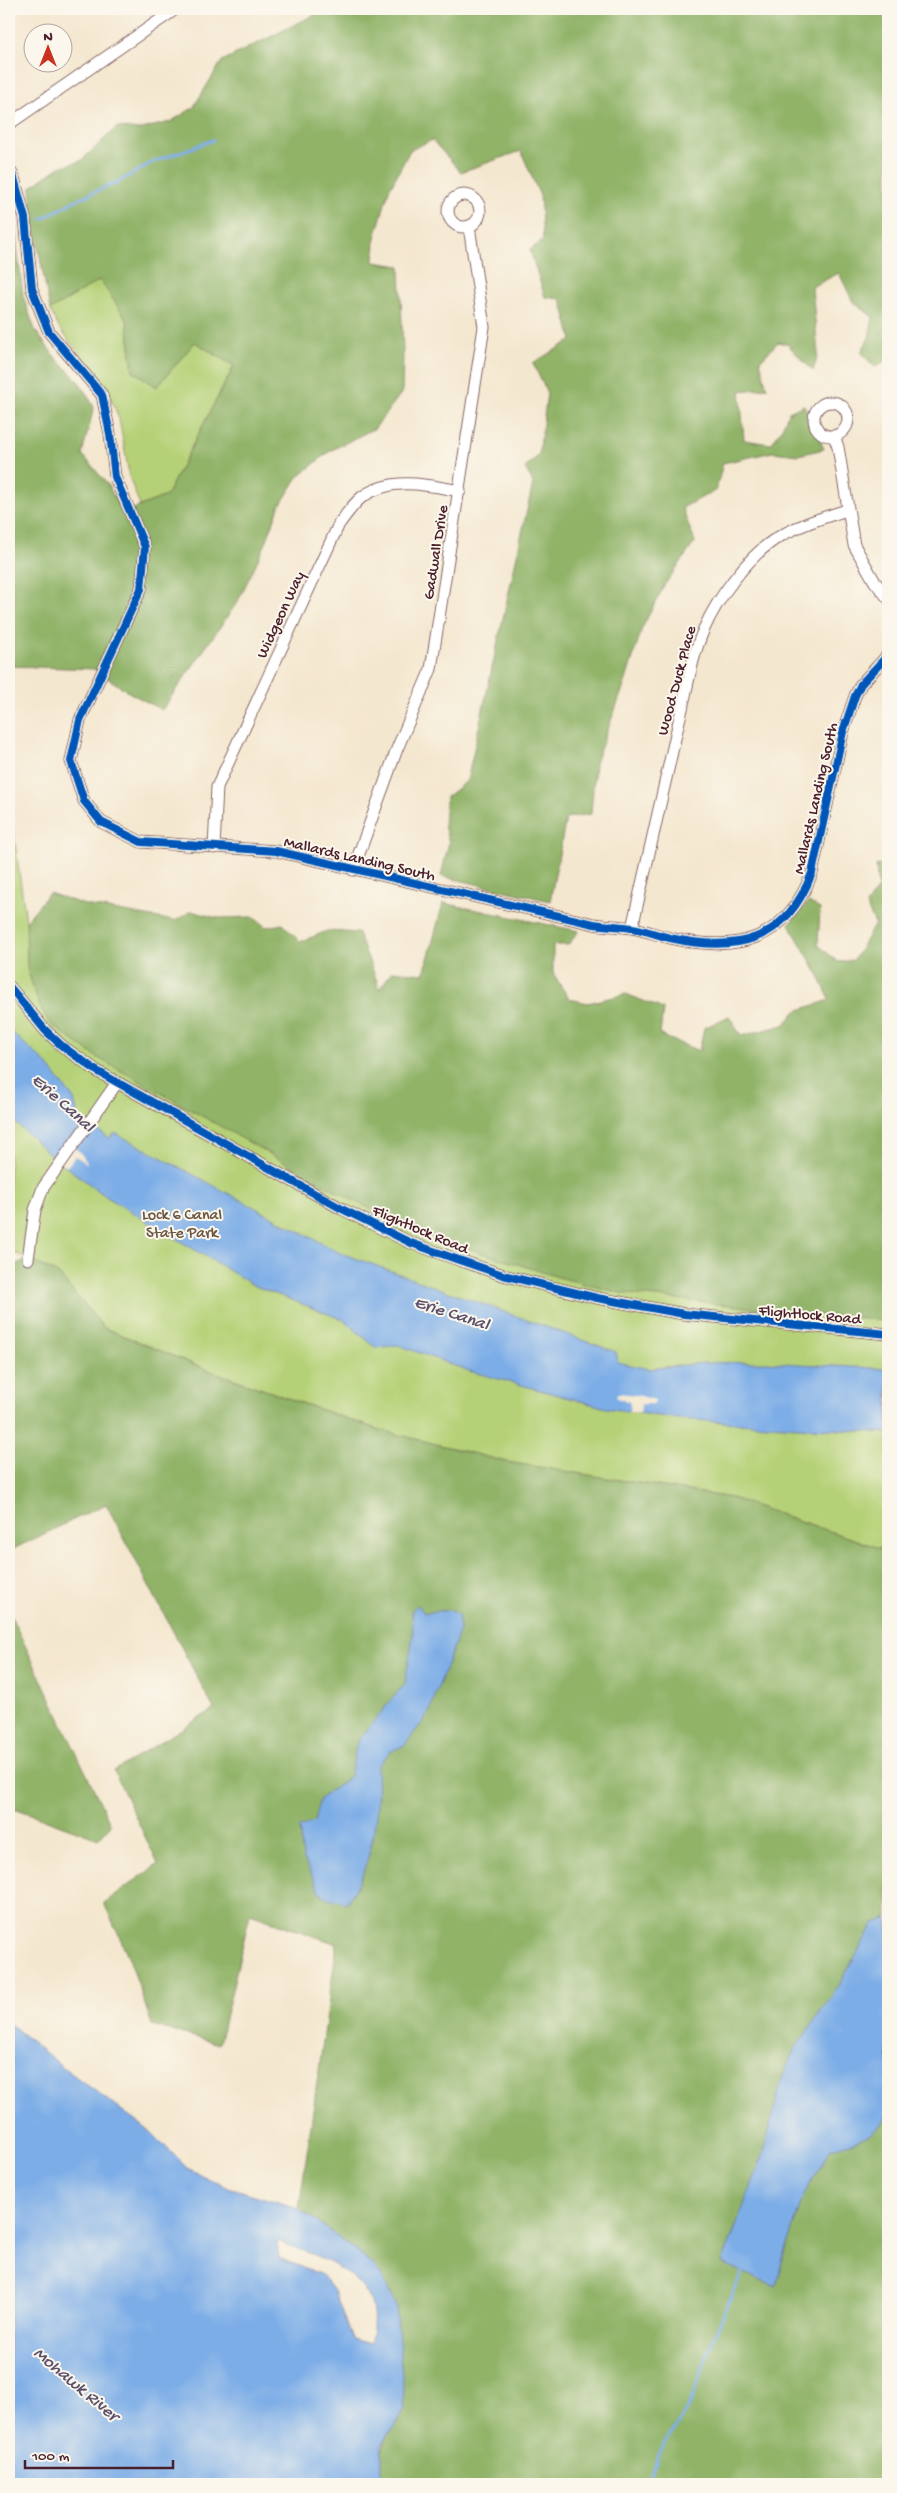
<svg xmlns="http://www.w3.org/2000/svg" width="897" height="2493" font-family="'Gochi Hand',sans-serif">
<style>
.green{fill:#b5d177;stroke:#807851}
.forest{fill:#90b368;stroke:#6d694a}
.water{fill:#7dade7;stroke:#646689;fill-rule:evenodd}
.pier{fill:#f4e7cf}
.lines{fill:none;stroke-linecap:round;stroke-linejoin:round}
.stream{stroke:#7dade7;stroke-width:3}
.street-casing{stroke:#866564;stroke-width:13}
.street{stroke:#fff;stroke-width:11}
.cycleway-casing{stroke:#fbf7ec;stroke-width:11}
.cycleway{stroke:#0057b8;stroke-width:8}
.labels{text-anchor:middle;stroke-width:4;stroke-linejoin:round;paint-order:stroke}
.street-label{font-size:16px;fill:#4a1f2b;stroke:#fbf7ec}
.park-label{font-size:16px;fill:#6a5442;stroke:#fbf7ec}
.water-label{font-size:18px;font-style:italic;fill:#5c516d;stroke:#fbf7ec}
</style>
<rect width="100%" height="100%" fill="#fbf7ec"/>
<filter id="ink" filterUnits="userSpaceOnUse"><feTurbulence type="fractalNoise" baseFrequency=".02" numOctaves="2"/><feDisplacementMap in="SourceGraphic" scale="10" xChannelSelector="R" yChannelSelector="G"/><feConvolveMatrix kernelMatrix="1 2 1 2 8 2 1 2 1" color-interpolation-filters="sRGB"/></filter>
<filter id="wash" filterUnits="userSpaceOnUse"><feTurbulence type="fractalNoise" baseFrequency=".0096" numOctaves="4" result="noise"/><feDisplacementMap in="SourceGraphic" scale="20" xChannelSelector="R" yChannelSelector="G"/><feGaussianBlur stdDeviation="1.12" result="paint"/><feColorMatrix in="noise" values="0 0 0 0 0 0 0 0 0 0 0 0 0 0 0 0 0 1.4 0 .05"/><feComposite in="paint" operator="in"/></filter>
<g filter="url(#wash)">
<rect width="100%" height="100%" fill="#f4e7cf"/>
<!-- green -->
<g class="green">
<polygon points="100,279 127,320 133,371 157,386 195,342 234,366 166,496 140,506 130,479 119,419 110,395 58,326 50,310"/>
<polygon points="9,617 10,808 35,984 888,1287 888,1551 732,1498 507,1462 376,1429 208,1370 104,1328 58,1274 9,1250"/>
</g>
<!-- forest -->
<g class="forest">
<polygon points="326,9 888,9 888,359 875,367 861,352 869,338 873,317 853,302 839,273 812,287 818,354 813,371 787,344 778,342 760,361 767,388 740,391 744,440 771,444 781,430 789,412 804,405 824,449 798,455 773,452 723,463 716,490 682,508 695,542 665,584 642,628 625,683 595,763 591,814 566,818 550,901 441,876 449,842 444,826 446,797 467,781 533,483 525,468 539,455 547,393 533,363 572,340 561,299 545,297 530,250 543,240 540,196 521,151 461,172 432,140 410,150 389,190 375,238 374,262 400,266 403,354 402,392 375,428 330,451 298,477 279,507 265,545 238,601 162,710 130,693 94,669 9,666 10,619 15,600 9,591 9,199 13,212 23,296 35,330 55,357 80,383 94,407 82,454 108,485 123,513 166,496 234,366 195,342 157,387 133,371 127,320 100,280 50,310 32,215 31,187 60,167 81,161 117,127 138,130 170,122 193,108 222,61"/>
<polygon points="888,861 888,1321 790,1312 620,1293 558,1277 435,1238 354,1201 98,1058 50,1024 40,1007 27,969 26,921 49,893 85,905 175,921 191,911 217,918 253,917 266,927 283,924 300,942 327,931 358,933 380,989 392,971 424,974 443,903 579,931 568,945 553,945 553,973 569,999 588,1003 626,994 663,1009 660,1035 699,1051 704,1028 729,1016 741,1036 784,1025 796,1011 830,1000 817,972 789,924 808,902 820,909 818,945 838,962 854,960 875,924 866,905 878,888 876,866"/>
<path d="M28 1259 58 1274 104 1328 208 1370 376 1429 507 1462 732 1498 888 1551V2484H386C371 2454 390 2433 405 2409L372 2263 299 2208 337 1944 250 1914 219 2044 152 2025 129 1958 104 1903 158 1864 114 1771 214 1709 106 1504 9 1551V1267Z"/>
<polygon points="9,1612 111,1825 98,1839 20,1810 9,1810"/>
</g>
<!-- water -->
<g class="water">
<polygon points="9,1030 45,1062 74,1099 78,1117 109,1138 115,1133 338,1252 616,1352 618,1362 648,1369 703,1363 764,1362 888,1369 888,1433 679,1419 606,1408 469,1371 398,1345 376,1348 344,1320 255,1286 107,1197 54,1158 9,1117"/>
<path d="M417 1605 425 1613 450 1610 458 1615 460 1630 428 1715 405 1745 390 1752 377 1766C380 1809 373 1869 346 1903L322 1896 303 1857 299 1828 314 1822 320 1799 350 1776 357 1742 405 1683 413 1636 412 1610Z"/>
<path d="M888 1918V2115C871 2140 858 2141 831 2148L803 2197 785 2251 775 2287 722 2263 763 2155 781 2081 794 2050 836 1990 874 1923Z"/>
<path d="M9 2023 68 2071 151 2132 187 2168 224 2186 299 2208 372 2263 383 2278 396 2307 405 2409 382 2445V2475L386 2484H9ZM277 2241C308 2252 348 2265 367 2294 376 2308 374 2329 370 2344L352 2339 334 2291 322 2275 279 2258Z"/>
</g>
<!-- pier -->
<g class="pier">
<polygon points="66,1142 80,1152 88,1164 75,1156 67,1167 54,1158"/>
<polygon points="618,1393 637,1395 655,1400 654,1404 641,1404 640,1413 629,1412 630,1402 617,1398 616,1395"/>
</g>
<g class="lines">
<!-- stream -->
<g class="stream">
<polyline points="42,219 78,199 120,181 153,162 213,140"/>
<polyline points="9,233 12,233"/>
<polyline points="647,2484 658,2454 689,2407 713,2339 742,2272"/>
</g>
</g>
</g>
<g filter="url(#ink)">
<g class="lines">
<!-- street casing -->
<g class="street-casing">
<g id="street">
<polyline points="9,124 176,9"/>
<path d="M9 169 14 178 25 218 32 289 49 332 102 395 110 434 115 477 145 547 141 589 80 720 71 761 84 801 101 822 141 842 276 851 594 924C607 926 620 926 632 928 645 930 657 935 670 938 737 953 786 942 812 873L843 732 855 696 861 684 888 655"/>
<circle cx="464" cy="211" r="16"/>
<circle cx="831" cy="419" r="17"/>
<polyline points="834,436 838,447 854,545 875,582 888,598"/>
<path d="M214 848 217 787 339 524C346 515 353 504 362 497 392 476 427 485 460 491"/>
<polyline points="353,870 397,749 431,669 484,327 469,226"/>
<path d="M632 928C648 859 663 790 679 721 687 691 691 658 704 629 717 599 746 559 774 540 795 526 822 518 847 510"/>
<polyline points="9,986 45,1030 62,1046 97,1071 342,1209 411,1243 456,1259 503,1275 597,1298 684,1314 888,1334"/>
<polyline points="28,1259 35,1210 43,1188 116,1084"/>
</g>
</g>
<!-- street -->
<use href="#street" class="street"/>
<!-- cycleway casing -->
<g class="cycleway-casing">
<g id="cycleway">
<path d="M9 169 14 178 25 218 32 289 49 332 102 395 110 434 115 477 145 547 141 589 80 720 71 761 84 801 101 822 141 842 276 851 594 924C607 926 620 926 632 928 645 930 657 935 670 938 737 953 786 942 812 873L843 732 855 696 861 684 888 655"/>
<polyline points="9,986 45,1030 62,1046 97,1071 342,1209 411,1243 456,1259 503,1275 597,1298 684,1314 888,1334"/>
</g>
</g>
<!-- cycleway -->
<use href="#cycleway" class="cycleway"/>
</g>
</g>
<g class="labels">
<!-- street labels -->
<g class="street-label">
<text transform="translate(434 552) rotate(-81)" y="6">Gadwall Drive</text>
<text transform="translate(279 614) rotate(-65)" y="6">Widgeon Way</text>
<text transform="translate(675 680) rotate(-75)" y="6">Wood Duck Place</text>
<text transform="translate(814 798) rotate(-77)" y="6">Mallards Landing South</text>
<text transform="translate(360 857) rotate(13)" y="6">Mallards Landing South</text>
<text transform="translate(421 1228) rotate(23)" y="6">Flightlock Road</text>
<text transform="translate(810 1313) rotate(5)" y="6">Flightlock Road</text>
</g>
<!-- park labels -->
<g class="park-label">
<text x="182" y="1219">Lock 6 Canal<tspan x="182" dy="18">State Park</tspan></text>
</g>
<!-- water labels -->
<g class="water-label">
<text transform="translate(64 1102) rotate(42)" y="6">Erie Canal</text>
<text transform="translate(452 1312) rotate(18)" y="6">Erie Canal</text>
<text transform="translate(77 2383) rotate(40)" y="6">Mohawk River</text>
</g>
</g>
<!-- margin -->
<rect width="897" height="2493" fill="none" stroke="#fbf7ec" stroke-width="30"/>
<!-- north arrow -->
<g transform="translate(48 48)"><circle r="24" fill="#fbf7ec" stroke="#b4a19f"/>
<path d="M0-4L9 19L0 12L-9 19Z" fill="#c8321e"/>
<text y="-8" font-size="14" font-weight="bold" text-anchor="middle" fill="#4a1f2b">N</text>
</g>
<!-- scale -->
<path d="M25 2460v8h148v-8" fill="none" stroke="#4a1f2b" stroke-width="2.5"/>
<text x="32" y="2460" font-size="15" fill="#4a1f2b" stroke="#fbf7ec" stroke-width="4" paint-order="stroke">100 m</text>
</svg>
